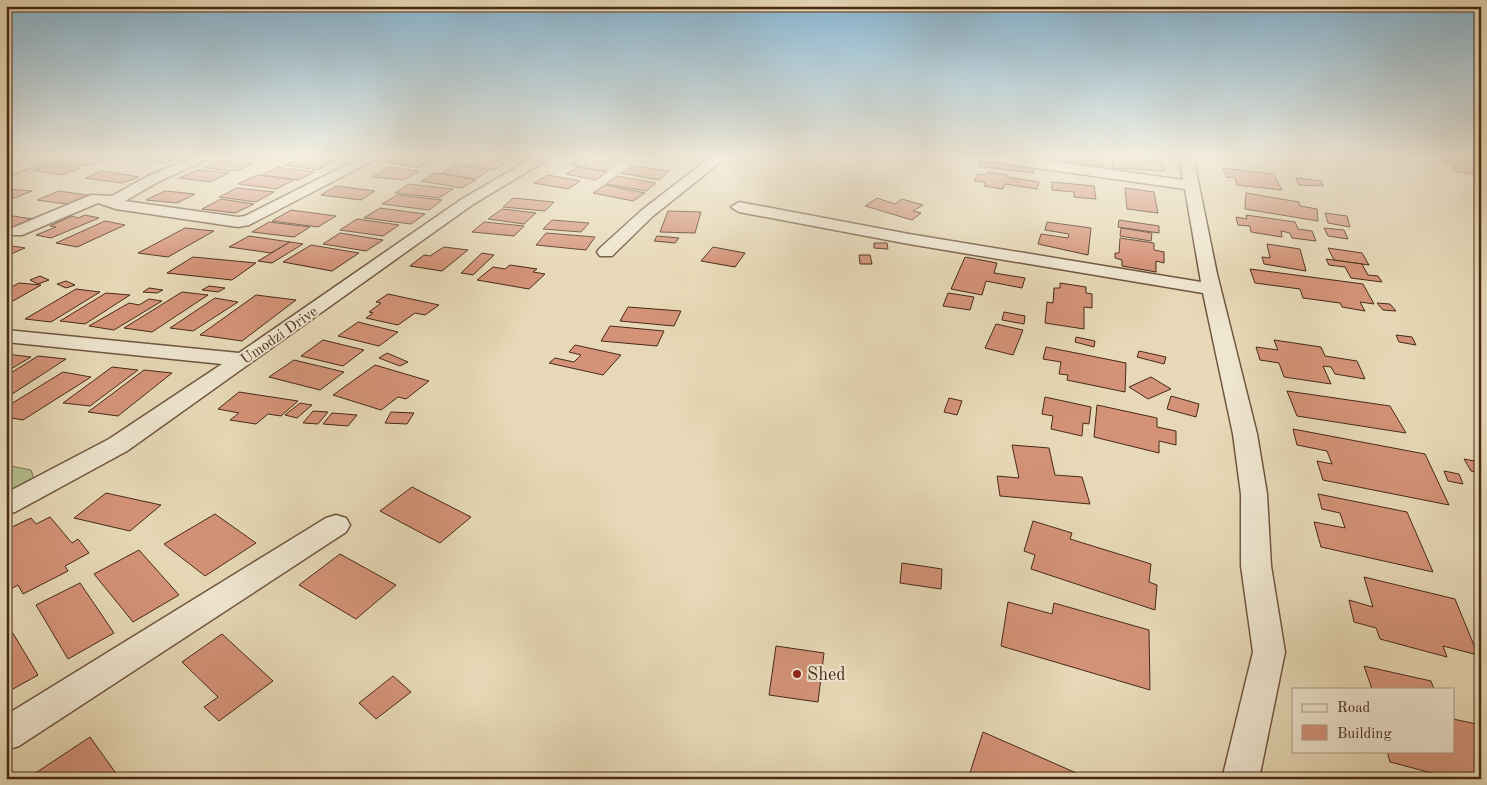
<svg xmlns="http://www.w3.org/2000/svg" width="1487" height="785" font-family="'Old Standard TT',serif">
<style>
.green{fill:#b4bf8f;stroke:#7e7453}
.building{fill:#d49379;stroke:#482917}
.lines{fill:none;stroke-linecap:round;stroke-linejoin:round}
.street-casing{stroke:#70553f;stroke-width:3}
.street{fill:#efe6d0;fill-rule:evenodd}
.poi-dot{fill:#8f2418;stroke:#efe6d0;stroke-width:2}
.labels{text-anchor:middle;stroke-width:4;stroke-linejoin:round;paint-order:stroke}
.street-label{font-size:15px;fill:#482917;stroke:#efe6d0}
.near-poi-label{font-size:18px;fill:#482917;stroke:#efe6d0;text-anchor:start}
</style>
<rect width="100%" height="100%" fill="#e7d9b7"/>
<filter id="stains"><feTurbulence type="fractalNoise" baseFrequency=".004" numOctaves="4"/><feColorMatrix values="0 0 0 0 .2 0 0 0 0 .09 0 0 0 0 .02 0 0 0 .5 -.17"/></filter>
<radialGradient id="worn" r=".72"><stop offset=".6" stop-color="#630" stop-opacity="0"/><stop offset="1" stop-color="#630" stop-opacity=".3"/></radialGradient>
<!-- green -->
<polygon class="green" points="6,465 31,470 35,482 6,499"/>
<!-- building -->
<g class="building">
<polygon points="73,156 85,156 106,159 89,166 59,162"/>
<polygon points="140,156 181,156 166,163 133,159"/>
<polygon points="230,156 265,156 257,160 228,158"/>
<polygon points="398,156 414,156 434,160 417,168 385,162"/>
<polygon points="485,156 521,156 512,161"/>
<polygon points="588,156 627,156 619,161"/>
<polygon points="651,156 686,156 678,161"/>
<polygon points="1062,156 1101,156 1103,166 1062,162"/>
<polygon points="1113,156 1141,156 1141,160 1163,162 1164,171 1112,168"/>
<polygon points="1444,156 1474,157 1481,166 1481,175 1457,172 1451,164 1443,162 1441,159 1447,159"/>
<polygon points="303,157 335,161 317,170 285,165"/>
<polygon points="479,158 506,163 494,170 466,165"/>
<polygon points="582,158 617,163 606,171 571,165"/>
<polygon points="221,160 252,164 236,171 204,168"/>
<polygon points="981,160 1034,167 1033,173 979,166"/>
<polygon points="54,163 81,168 61,175 34,170"/>
<polygon points="456,165 489,171 475,179 442,173"/>
<polygon points="633,166 669,171 659,180 621,173"/>
<polygon points="278,167 314,172 298,180 262,175"/>
<polygon points="388,167 419,171 404,180 373,177"/>
<polygon points="577,167 607,172 596,180 566,174"/>
<polygon points="1223,168 1274,174 1282,190 1237,185 1235,178 1226,177"/>
<polygon points="198,170 229,173 210,182 179,178"/>
<polygon points="103,171 139,177 122,183 85,178"/>
<polygon points="988,172 1008,175 1006,177 1039,182 1037,189 1005,184 1003,189 984,186 985,182 974,181 978,174 986,175"/>
<polygon points="436,173 476,180 461,188 421,181"/>
<polygon points="257,175 294,180 276,189 238,184"/>
<polygon points="548,175 580,181 568,189 534,183"/>
<polygon points="617,176 656,183 646,191 606,184"/>
<polygon points="1296,178 1321,181 1323,186 1299,185"/>
<polygon points="1052,182 1094,186 1096,199 1074,197 1074,192 1052,190"/>
<polygon points="409,184 453,189 439,198 395,193"/>
<polygon points="605,185 645,193 633,201 593,193"/>
<polygon points="336,186 375,191 361,200 321,195"/>
<polygon points="237,188 274,192 256,202 219,197"/>
<polygon points="1125,188 1154,192 1158,213 1127,209"/>
<polygon points="6,189 32,191 12,199 6,199"/>
<polygon points="59,191 94,196 72,205 37,200"/>
<polygon points="165,191 195,194 177,203 146,200"/>
<polygon points="1246,193 1299,202 1300,206 1317,209 1318,221 1245,209"/>
<polygon points="397,195 442,200 429,210 382,204"/>
<polygon points="513,198 554,202 545,211 503,207"/>
<polygon points="877,198 895,204 902,199 923,205 913,211 921,213 912,220 865,206"/>
<polygon points="221,199 254,204 235,213 202,209"/>
<polygon points="380,208 425,214 411,224 364,218"/>
<polygon points="502,209 536,213 524,224 488,219"/>
<polygon points="291,210 336,216 318,227 272,221"/>
<polygon points="668,211 701,212 695,233 660,232"/>
<polygon points="1325,213 1347,216 1350,227 1328,223"/>
<polygon points="6,215 33,219 9,229 6,229"/>
<polygon points="85,215 99,218 51,238 36,235 56,227 50,226 72,216 78,218"/>
<polygon points="1246,215 1295,222 1298,229 1312,231 1316,241 1292,238 1290,233 1281,231 1282,237 1251,232 1250,226 1238,225 1236,217 1247,219"/>
<polygon points="357,219 399,225 383,236 340,230"/>
<polygon points="552,220 589,223 581,232 543,229"/>
<polygon points="1119,220 1159,226 1159,233 1118,227"/>
<polygon points="105,221 125,225 77,247 56,243"/>
<polygon points="269,222 310,227 294,237 252,232"/>
<polygon points="484,222 524,226 514,236 472,232"/>
<polygon points="1047,222 1091,228 1088,255 1038,244 1041,234 1068,238 1069,234 1045,230"/>
<polygon points="185,228 214,231 168,257 138,253"/>
<polygon points="1121,228 1152,233 1151,241 1120,236"/>
<polygon points="1324,228 1344,230 1348,239 1328,236"/>
<polygon points="340,233 383,240 366,251 323,244"/>
<polygon points="546,233 595,237 586,250 536,245"/>
<polygon points="249,236 290,242 271,253 229,247"/>
<polygon points="657,236 679,238 675,243 654,241"/>
<polygon points="1120,238 1154,243 1154,250 1164,252 1164,263 1156,261 1156,272 1122,266 1122,260 1115,258 1115,253 1119,253"/>
<polygon points="290,242 303,244 272,263 258,261"/>
<polygon points="874,243 887,243 888,249 874,248"/>
<polygon points="1267,244 1300,249 1306,271 1264,264 1262,257 1270,258"/>
<polygon points="6,245 25,248 6,256"/>
<polygon points="311,245 359,253 332,271 283,262"/>
<polygon points="444,247 468,250 442,271 410,266 424,255 430,256"/>
<polygon points="713,247 745,253 735,267 701,261"/>
<polygon points="1328,248 1362,253 1369,265 1334,260"/>
<polygon points="482,253 494,255 473,275 461,273"/>
<polygon points="859,255 870,255 872,264 860,264"/>
<polygon points="193,257 256,263 232,280 167,273"/>
<polygon points="965,257 997,263 994,273 1025,278 1022,288 986,281 982,295 951,289"/>
<polygon points="1326,259 1362,264 1368,275 1378,276 1382,282 1351,278 1345,267 1329,265"/>
<polygon points="510,265 537,269 533,272 545,274 529,289 477,280 493,267 505,269"/>
<polygon points="1250,269 1363,284 1374,304 1360,302 1365,311 1342,307 1340,303 1303,298 1300,289 1255,283"/>
<polygon points="40,276 49,280 38,284 30,280"/>
<polygon points="66,281 75,285 66,288 57,284"/>
<polygon points="19,283 41,285 6,305 6,290"/>
<polygon points="1060,283 1086,287 1086,293 1092,294 1092,308 1084,307 1084,329 1045,323 1047,302 1053,303 1054,288 1060,288"/>
<polygon points="209,286 225,288 218,292 202,290"/>
<polygon points="149,288 163,290 157,293 143,292"/>
<polygon points="76,289 100,292 51,322 25,319"/>
<polygon points="182,292 208,295 152,332 124,328"/>
<polygon points="106,293 130,295 85,324 60,321"/>
<polygon points="948,293 974,297 970,310 943,306"/>
<polygon points="388,294 439,305 425,315 415,313 398,325 366,318 373,313 369,312 381,303 376,302"/>
<polygon points="256,295 296,300 242,341 200,335"/>
<polygon points="215,298 238,302 193,331 170,328"/>
<polygon points="149,299 162,301 114,330 89,326 129,303 139,305"/>
<polygon points="1377,303 1390,304 1396,311 1383,310"/>
<polygon points="628,307 681,311 674,326 620,321"/>
<polygon points="1004,312 1025,316 1024,324 1002,320"/>
<polygon points="358,322 398,332 379,346 338,336"/>
<polygon points="996,324 1023,330 1013,355 985,348"/>
<polygon points="610,326 664,331 657,346 601,341"/>
<polygon points="1396,335 1412,337 1416,345 1399,342"/>
<polygon points="1076,337 1095,341 1094,347 1075,342"/>
<polygon points="323,340 364,350 343,366 301,356"/>
<polygon points="1274,340 1321,347 1325,356 1357,361 1365,379 1335,374 1331,367 1323,366 1331,384 1284,377 1279,363 1260,360 1256,347 1278,350"/>
<polygon points="575,345 621,355 603,375 549,363 555,358 574,362 581,355 569,352"/>
<polygon points="1046,347 1126,363 1125,392 1067,380 1068,375 1059,374 1061,362 1043,359"/>
<polygon points="1139,351 1166,357 1164,364 1137,357"/>
<polygon points="387,353 408,362 400,366 379,358"/>
<polygon points="6,354 31,357 6,372"/>
<polygon points="38,356 66,359 6,398 6,376"/>
<polygon points="294,360 344,372 320,390 269,377"/>
<polygon points="375,365 429,381 406,399 398,397 381,410 333,395"/>
<polygon points="112,367 138,370 90,406 63,403"/>
<polygon points="144,370 172,373 118,416 88,412"/>
<polygon points="63,372 91,377 23,420 6,417 6,407"/>
<polygon points="1151,377 1171,389 1148,399 1129,387"/>
<polygon points="1287,391 1390,406 1406,433 1297,416"/>
<polygon points="239,392 298,401 281,416 268,414 256,424 230,420 239,413 218,409"/>
<polygon points="1171,396 1199,404 1196,417 1167,409"/>
<polygon points="1045,397 1091,407 1089,424 1083,423 1082,436 1051,429 1053,416 1042,414"/>
<polygon points="949,398 962,401 957,415 944,412"/>
<polygon points="300,403 312,405 297,418 285,415"/>
<polygon points="1097,405 1157,418 1157,427 1176,431 1176,445 1159,441 1159,453 1094,437"/>
<polygon points="313,411 328,412 318,424 303,423"/>
<polygon points="391,412 414,413 407,424 385,423"/>
<polygon points="332,413 357,415 348,426 323,424"/>
<polygon points="1293,429 1425,454 1449,505 1323,480 1317,461 1332,464 1327,451 1297,445"/>
<polygon points="1012,445 1049,448 1055,475 1082,477 1090,504 1000,496 997,476 1019,478"/>
<polygon points="1464,459 1480,462 1481,473 1471,471"/>
<polygon points="1444,471 1459,474 1463,484 1448,481"/>
<polygon points="412,487 471,517 440,543 380,511"/>
<polygon points="106,493 161,505 130,531 74,518"/>
<polygon points="1318,494 1407,512 1433,572 1321,547 1314,522 1345,528 1340,513 1322,509"/>
<polygon points="215,514 256,543 205,576 164,544"/>
<polygon points="50,517 72,543 78,539 89,553 65,566 68,571 23,594 18,585 7,591 6,545 9,544 6,540 6,530 31,518 36,524"/>
<polygon points="1033,521 1072,533 1070,539 1151,564 1149,582 1157,585 1155,610 1031,569 1035,555 1024,551"/>
<polygon points="139,550 179,595 133,622 94,574"/>
<polygon points="340,554 396,585 356,619 299,585"/>
<polygon points="902,563 942,569 941,589 900,583"/>
<polygon points="1364,577 1455,599 1478,655 1443,646 1447,657 1380,639 1376,628 1354,622 1349,600 1373,607"/>
<polygon points="80,583 114,633 68,659 36,605"/>
<polygon points="1008,602 1052,614 1054,603 1149,630 1150,690 1001,646"/>
<polygon points="8,625 38,675 6,693 6,626"/>
<polygon points="222,634 273,681 219,721 204,707 218,697 182,662"/>
<polygon points="776,646 824,653 818,702 769,695"/>
<polygon points="1364,666 1431,681 1434,689 1372,689"/>
<polygon points="393,676 411,692 376,719 359,703"/>
<polygon points="1453,719 1481,725 1481,779 1455,779 1390,762 1387,751 1453,751"/>
<polygon points="983,732 1090,779 968,779"/>
<polygon points="90,737 120,779 33,779 31,776"/>
</g>
<g class="lines">
<!-- street casing -->
<g class="street-casing">
<g id="street">
<polygon points="37,156 57,156 55,159 6,176 6,167"/>
<polygon points="195,156 214,156 158,182 125,201 238,217 245,216 364,156 382,156 249,225 238,227 116,209 98,203 22,235 10,235 8,232 10,229 91,195 112,196 148,176"/>
<polygon points="536,156 553,156 472,205 127,451 15,512 6,514 6,493 109,439 222,364 6,342 6,330 239,353 462,199"/>
<polygon points="712,156 728,156 653,216 612,256 600,256 597,252 600,248 642,210"/>
<polygon points="974,156 1012,156 1183,180 1179,156 1193,156 1217,274 1257,434 1267,494 1271,566 1285,652 1259,779 1222,779 1253,652 1241,566 1241,494 1233,434 1203,293 909,244 739,212 731,207 739,202 909,234 1201,282 1185,189 981,160"/>
<polygon points="336,515 346,518 350,525 346,532 19,746 6,750 6,715 326,518"/>
</g>
</g>
<!-- street -->
<use href="#street" class="street"/>
</g>
<!-- sky -->
<linearGradient id="sky" x2="0" y2="1"><stop stop-color="#87b6d3"/><stop offset="0.59" stop-color="#f4eedf"/><stop offset="1" stop-color="#f4eedf" stop-opacity="0"/></linearGradient>
<rect width="1487" height="266" fill="url(#sky)"/>
<!-- markers -->
<circle class="poi-dot" cx="797" cy="674" r="5"/>
<g class="labels">
<!-- street labels -->
<g class="street-label">
<text transform="translate(279 335) rotate(-35)" y="5">Umodzi Drive</text>
</g>
<!-- near-poi labels -->
<g class="near-poi-label">
<text x="807" y="680">Shed</text>
</g>
</g>
<!-- margin -->
<rect width="1487" height="785" fill="none" stroke="#e7d9b7" stroke-width="25"/>
<rect x="8" y="8" width="1472" height="770" fill="none" stroke="#482917" stroke-width="2.5"/>
<rect x="12" y="12" width="1462" height="760" fill="none" stroke="#482917"/>
<!-- legend -->
<rect x="1292" y="688" width="162" height="65" fill="#efe6d0" stroke="#ac9a86"/>
<rect x="1302" y="704" width="25" height="8" fill="#efe6d0" stroke="#ac9a86"/>
<text x="1337" y="712" font-size="15" fill="#482917">Road</text>
<rect x="1302" y="725" width="25" height="15" fill="#d49379" stroke="#ac9a86"/>
<text x="1337" y="738" font-size="15" fill="#482917">Building</text>
<rect width="100%" height="100%" filter="url(#stains)"/>
<rect width="100%" height="100%" fill="url(#worn)"/>
</svg>
